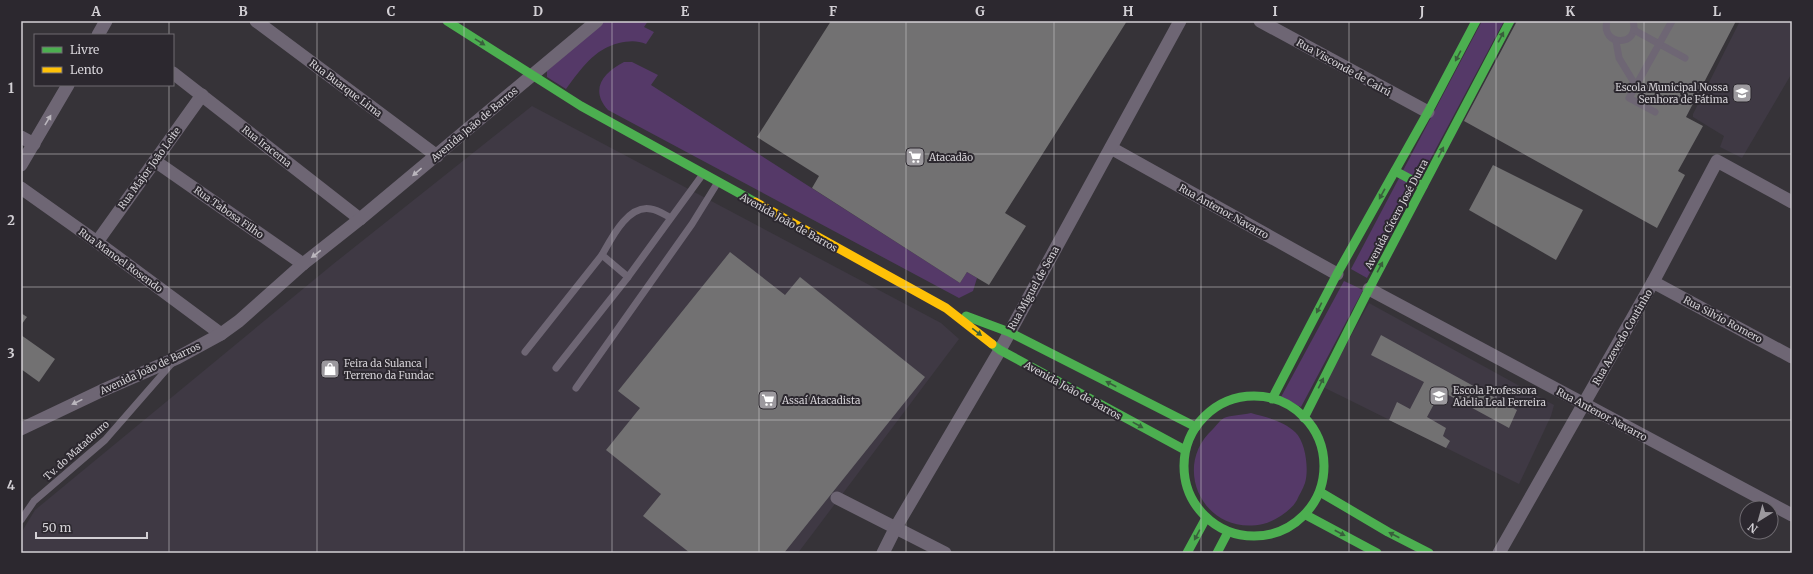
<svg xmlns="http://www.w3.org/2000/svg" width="1813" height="574" font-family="Merriweather,serif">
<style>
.built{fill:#3f3944}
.green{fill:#553968}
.building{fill:#727172}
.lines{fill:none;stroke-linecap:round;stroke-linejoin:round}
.lane{stroke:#6e6674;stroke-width:7}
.street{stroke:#6e6674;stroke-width:13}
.fast{stroke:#4caf50;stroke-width:9}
.slow{stroke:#ffc107;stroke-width:9}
.oneway{fill:#395e3c}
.oneway2{fill:#bab6bd}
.grid{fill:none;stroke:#d3d0d5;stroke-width:1;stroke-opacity:0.55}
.labels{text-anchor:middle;stroke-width:4;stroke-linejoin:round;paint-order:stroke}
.street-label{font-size:10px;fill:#d3d0d5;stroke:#2c282f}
.poi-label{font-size:10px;fill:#d3d0d5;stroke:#2c282f;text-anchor:start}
.neatline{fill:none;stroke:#d3d0d5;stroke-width:1.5}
.grid-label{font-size:13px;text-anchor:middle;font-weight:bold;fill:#d3d0d5}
</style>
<rect width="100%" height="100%" fill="#363338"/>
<!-- built -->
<g class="built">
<polygon points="1740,21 1792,21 1792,73 1742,158 1720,147 1724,136 1693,117 1693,114"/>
<polygon points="532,106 941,323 959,339 798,553 21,553 21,533 35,510 332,265"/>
<polygon points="1369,303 1554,405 1551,416 1519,484 1323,387"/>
</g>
<!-- green -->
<g class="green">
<path d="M604 21H648L644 27 654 32 646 44C637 40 628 41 619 43 594 49 581 69 566 89L547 77V71Z"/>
<polygon points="1482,21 1504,21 1367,278 1351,269"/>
<path d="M624 62H632L658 75 651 85 960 283 967 272 977 278 973 291 959 298 608 110C589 89 604 72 624 62Z"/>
<polygon points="1344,281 1363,290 1301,407 1281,397"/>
<path d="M1251 413C1265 417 1284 421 1295 432 1306 442 1309 470 1305 483 1303 489 1299 495 1297 500 1291 511 1275 521 1263 524 1205 537 1170 468 1213 429 1216 426 1220 420 1224 418 1231 415 1242 415 1251 413Z"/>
</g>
<!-- building -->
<g class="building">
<polygon points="831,21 1127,21 1005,213 1026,226 989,285 967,272 960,283 812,188 819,176 757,137"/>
<polygon points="1517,21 1736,21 1686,117 1703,126 1678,171 1685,175 1657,228 1464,121"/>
<polygon points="1493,165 1583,210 1556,260 1469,210"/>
<polygon points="730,252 785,295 800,277 925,377 784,553 690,553 643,516 661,494 606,450 640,408 618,391"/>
<polygon points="21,313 27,317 21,325"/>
<polygon points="21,335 55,359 39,382 21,369"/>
<polygon points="1381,335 1517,410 1509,428 1441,391 1427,417 1446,428 1443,436 1450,441 1446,448 1389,420 1397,402 1410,409 1424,382 1371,355"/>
</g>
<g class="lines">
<!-- lane -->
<g class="lane">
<path d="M1607 21C1600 47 1641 47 1633 21"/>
<polyline points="1634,30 1685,58"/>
<polyline points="1616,41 1619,58 1636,86"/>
<polyline points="1655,112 1629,98 1672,21"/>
<path d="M671 218C665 215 658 210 651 209 628 204 611 239 602 255L628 277 703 174"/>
<polyline points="525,352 602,255"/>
<polyline points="556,368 628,277"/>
<polyline points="576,388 692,224 718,182"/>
<polyline points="21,520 34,501 105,440 173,362"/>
</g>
<!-- street -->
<g class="street">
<polyline points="256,21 437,156"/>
<polyline points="1260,21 1428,112"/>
<polyline points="98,35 106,21"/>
<polyline points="173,73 360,219"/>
<polyline points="21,137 34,144"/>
<polyline points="1111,148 1337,274"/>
<polyline points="155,161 303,264"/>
<polyline points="21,165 68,85"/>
<polyline points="21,188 97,242 221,334"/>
<polyline points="97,242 202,95"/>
<polyline points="1653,282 1792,357"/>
<polyline points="1369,289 1792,515"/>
<polyline points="21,429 101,391 177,358 221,334 239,321 303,264 360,219 597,21"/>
<polyline points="837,498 945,553"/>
<polyline points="883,553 896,527 1000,350 1180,21"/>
<polyline points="1499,553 1653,282 1717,161 1792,202"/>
</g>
<!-- fast -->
<g class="fast">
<polyline points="447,21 581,106 755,202"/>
<polyline points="1395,171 1423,186"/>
<polyline points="966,316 1009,332 1196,427"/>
<polyline points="992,344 1000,350 1185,450"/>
<circle cx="1254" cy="466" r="70"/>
<polyline points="1272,399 1337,274 1428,112 1476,21"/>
<polyline points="1304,418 1369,289 1510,21"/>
<polyline points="1320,492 1388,532 1429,553"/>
<polyline points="1306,515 1377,553"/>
<polyline points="1187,553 1206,518"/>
<polyline points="1217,553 1228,532"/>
</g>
<!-- slow -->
<polyline class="slow" points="755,202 946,308 992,344"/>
</g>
<!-- one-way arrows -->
<defs><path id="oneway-solid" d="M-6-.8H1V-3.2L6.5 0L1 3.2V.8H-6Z"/></defs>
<g class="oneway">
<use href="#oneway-solid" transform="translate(1501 37) rotate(-62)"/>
<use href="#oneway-solid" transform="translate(480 42) rotate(32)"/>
<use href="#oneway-solid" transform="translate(1458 56) rotate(118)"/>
<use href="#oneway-solid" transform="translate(1441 152) rotate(-62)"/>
<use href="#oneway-solid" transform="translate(1382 194) rotate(119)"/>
<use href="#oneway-solid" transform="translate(1380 267) rotate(-62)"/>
<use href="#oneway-solid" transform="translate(1319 308) rotate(117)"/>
<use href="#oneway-solid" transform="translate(977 332) rotate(37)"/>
<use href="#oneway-solid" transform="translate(1321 383) rotate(-63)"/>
<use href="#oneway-solid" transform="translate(1111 384) rotate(-153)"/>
<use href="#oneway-solid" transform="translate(1138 425) rotate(29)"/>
<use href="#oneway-solid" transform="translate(1340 533) rotate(28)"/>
<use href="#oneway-solid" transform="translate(1197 535) rotate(118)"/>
<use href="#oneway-solid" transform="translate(1394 535) rotate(-153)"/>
</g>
<g class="oneway2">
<use href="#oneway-solid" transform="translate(48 120) rotate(-59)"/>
<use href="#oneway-solid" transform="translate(417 172) rotate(140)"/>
<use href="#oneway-solid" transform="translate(316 254) rotate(143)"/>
<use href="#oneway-solid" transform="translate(77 402) rotate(154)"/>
</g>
<!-- grid -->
<path class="grid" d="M169 21V35M317 21V553M464 21V553M612 21V553M759 21V553M906 21V553M1054 21V553M1201 21V553M1349 21V553M1496 21V553M1644 21V553M169 85V553M21 154H1792M21 287H1792M21 420H1792"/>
<!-- icons -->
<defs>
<g id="school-square" transform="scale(1)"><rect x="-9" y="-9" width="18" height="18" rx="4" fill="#9c999e" stroke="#2c282f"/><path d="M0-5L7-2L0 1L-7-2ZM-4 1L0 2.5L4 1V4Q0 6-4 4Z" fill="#fff"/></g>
<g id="supermarket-square" transform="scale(1)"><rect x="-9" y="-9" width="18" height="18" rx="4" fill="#9c999e" stroke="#2c282f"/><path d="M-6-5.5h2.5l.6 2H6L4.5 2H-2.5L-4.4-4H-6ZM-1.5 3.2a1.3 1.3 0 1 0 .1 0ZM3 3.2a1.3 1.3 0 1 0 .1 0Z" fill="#fff"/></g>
<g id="shop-square" transform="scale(1)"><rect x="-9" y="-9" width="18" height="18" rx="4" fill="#9c999e" stroke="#2c282f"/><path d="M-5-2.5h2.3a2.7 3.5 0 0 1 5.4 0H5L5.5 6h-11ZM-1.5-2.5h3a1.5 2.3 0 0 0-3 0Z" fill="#fff"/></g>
</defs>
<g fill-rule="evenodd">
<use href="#school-square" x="1742" y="93"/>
<use href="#supermarket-square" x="915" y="157"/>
<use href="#shop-square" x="330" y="369"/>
<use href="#school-square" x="1439" y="396"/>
<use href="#supermarket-square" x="768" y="400"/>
</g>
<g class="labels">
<!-- street labels -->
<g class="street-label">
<text transform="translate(1344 67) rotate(29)" y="4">Rua Visconde de Cairú</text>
<text transform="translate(346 88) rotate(37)" y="4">Rua Buarque Lima</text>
<text transform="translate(474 124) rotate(-40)" y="4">Avenida João de Barros</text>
<text transform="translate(267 146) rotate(38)" y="4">Rua Iracema</text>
<text transform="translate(149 168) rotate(-54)" y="4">Rua Major João Leite</text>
<text transform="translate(1224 211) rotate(29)" y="4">Rua Antenor Navarro</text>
<text transform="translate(229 212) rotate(35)" y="4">Rua Tabosa Filho</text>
<text transform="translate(1396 214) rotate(-62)" y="4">Avenida Cícero José Dutra</text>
<text transform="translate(789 222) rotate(29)" y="4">Avenida João de Barros</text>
<text transform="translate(121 260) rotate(36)" y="4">Rua Manoel Rosendo</text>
<text transform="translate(1033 288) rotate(-61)" y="4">Rua Miguel de Sena</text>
<text transform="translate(1723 319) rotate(28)" y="4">Rua Silvio Romero</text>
<text transform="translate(1622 337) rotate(-60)" y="4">Rua Azevedo Coutinho</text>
<text transform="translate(150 368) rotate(-25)" y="4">Avenida João de Barros</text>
<text transform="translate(1073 390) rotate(29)" y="4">Avenida João de Barros</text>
<text transform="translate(1602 414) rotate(28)" y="4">Rua Antenor Navarro</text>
<text transform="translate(76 450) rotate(-42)" y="4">Tv. do Matadouro</text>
</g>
<!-- poi labels -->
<g class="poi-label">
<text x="1728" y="91" text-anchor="end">Escola Municipal Nossa<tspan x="1728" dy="12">Senhora de Fátima</tspan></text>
<text x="929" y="161">Atacadão</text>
<text x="344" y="367">Feira da Sulanca |<tspan x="344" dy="12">Terreno da Fundac</tspan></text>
<text x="1453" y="394">Escola Professora<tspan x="1453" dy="12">Adelia Leal Ferreira</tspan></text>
<text x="782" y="404">Assaí Atacadista</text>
</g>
</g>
<!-- border -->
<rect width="1813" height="574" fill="none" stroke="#2c282f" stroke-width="44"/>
<!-- legend -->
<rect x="34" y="34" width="140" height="52" fill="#2c282f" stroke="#6f6b71"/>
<rect x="42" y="47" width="20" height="6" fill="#4caf50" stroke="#6f6b71"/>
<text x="70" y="54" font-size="12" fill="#d3d0d5">Livre</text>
<rect x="42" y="67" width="20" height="6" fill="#ffc107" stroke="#6f6b71"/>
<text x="70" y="74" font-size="12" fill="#d3d0d5">Lento</text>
<!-- north arrow -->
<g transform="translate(1759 520) rotate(217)"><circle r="19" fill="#2c282f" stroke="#6f6b71"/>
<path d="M0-3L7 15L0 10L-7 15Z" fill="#9c999e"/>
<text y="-6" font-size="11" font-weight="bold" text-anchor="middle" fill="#d3d0d5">N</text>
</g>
<!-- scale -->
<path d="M36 532v6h111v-6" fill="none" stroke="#d3d0d5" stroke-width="2"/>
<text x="42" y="532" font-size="12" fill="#d3d0d5" stroke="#2c282f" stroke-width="3" paint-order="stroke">50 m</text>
<rect x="22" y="22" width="1769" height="530" class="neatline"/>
<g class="grid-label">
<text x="96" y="16">A</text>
<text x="243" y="16">B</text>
<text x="391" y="16">C</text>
<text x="538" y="16">D</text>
<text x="685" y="16">E</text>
<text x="833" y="16">F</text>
<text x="980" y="16">G</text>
<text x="1128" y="16">H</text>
<text x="1275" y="16">I</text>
<text x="1422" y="16">J</text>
<text x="1570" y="16">K</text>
<text x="1717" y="16">L</text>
<text x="11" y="93">1</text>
<text x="11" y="225">2</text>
<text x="11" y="358">3</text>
<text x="11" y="490">4</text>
</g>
</svg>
